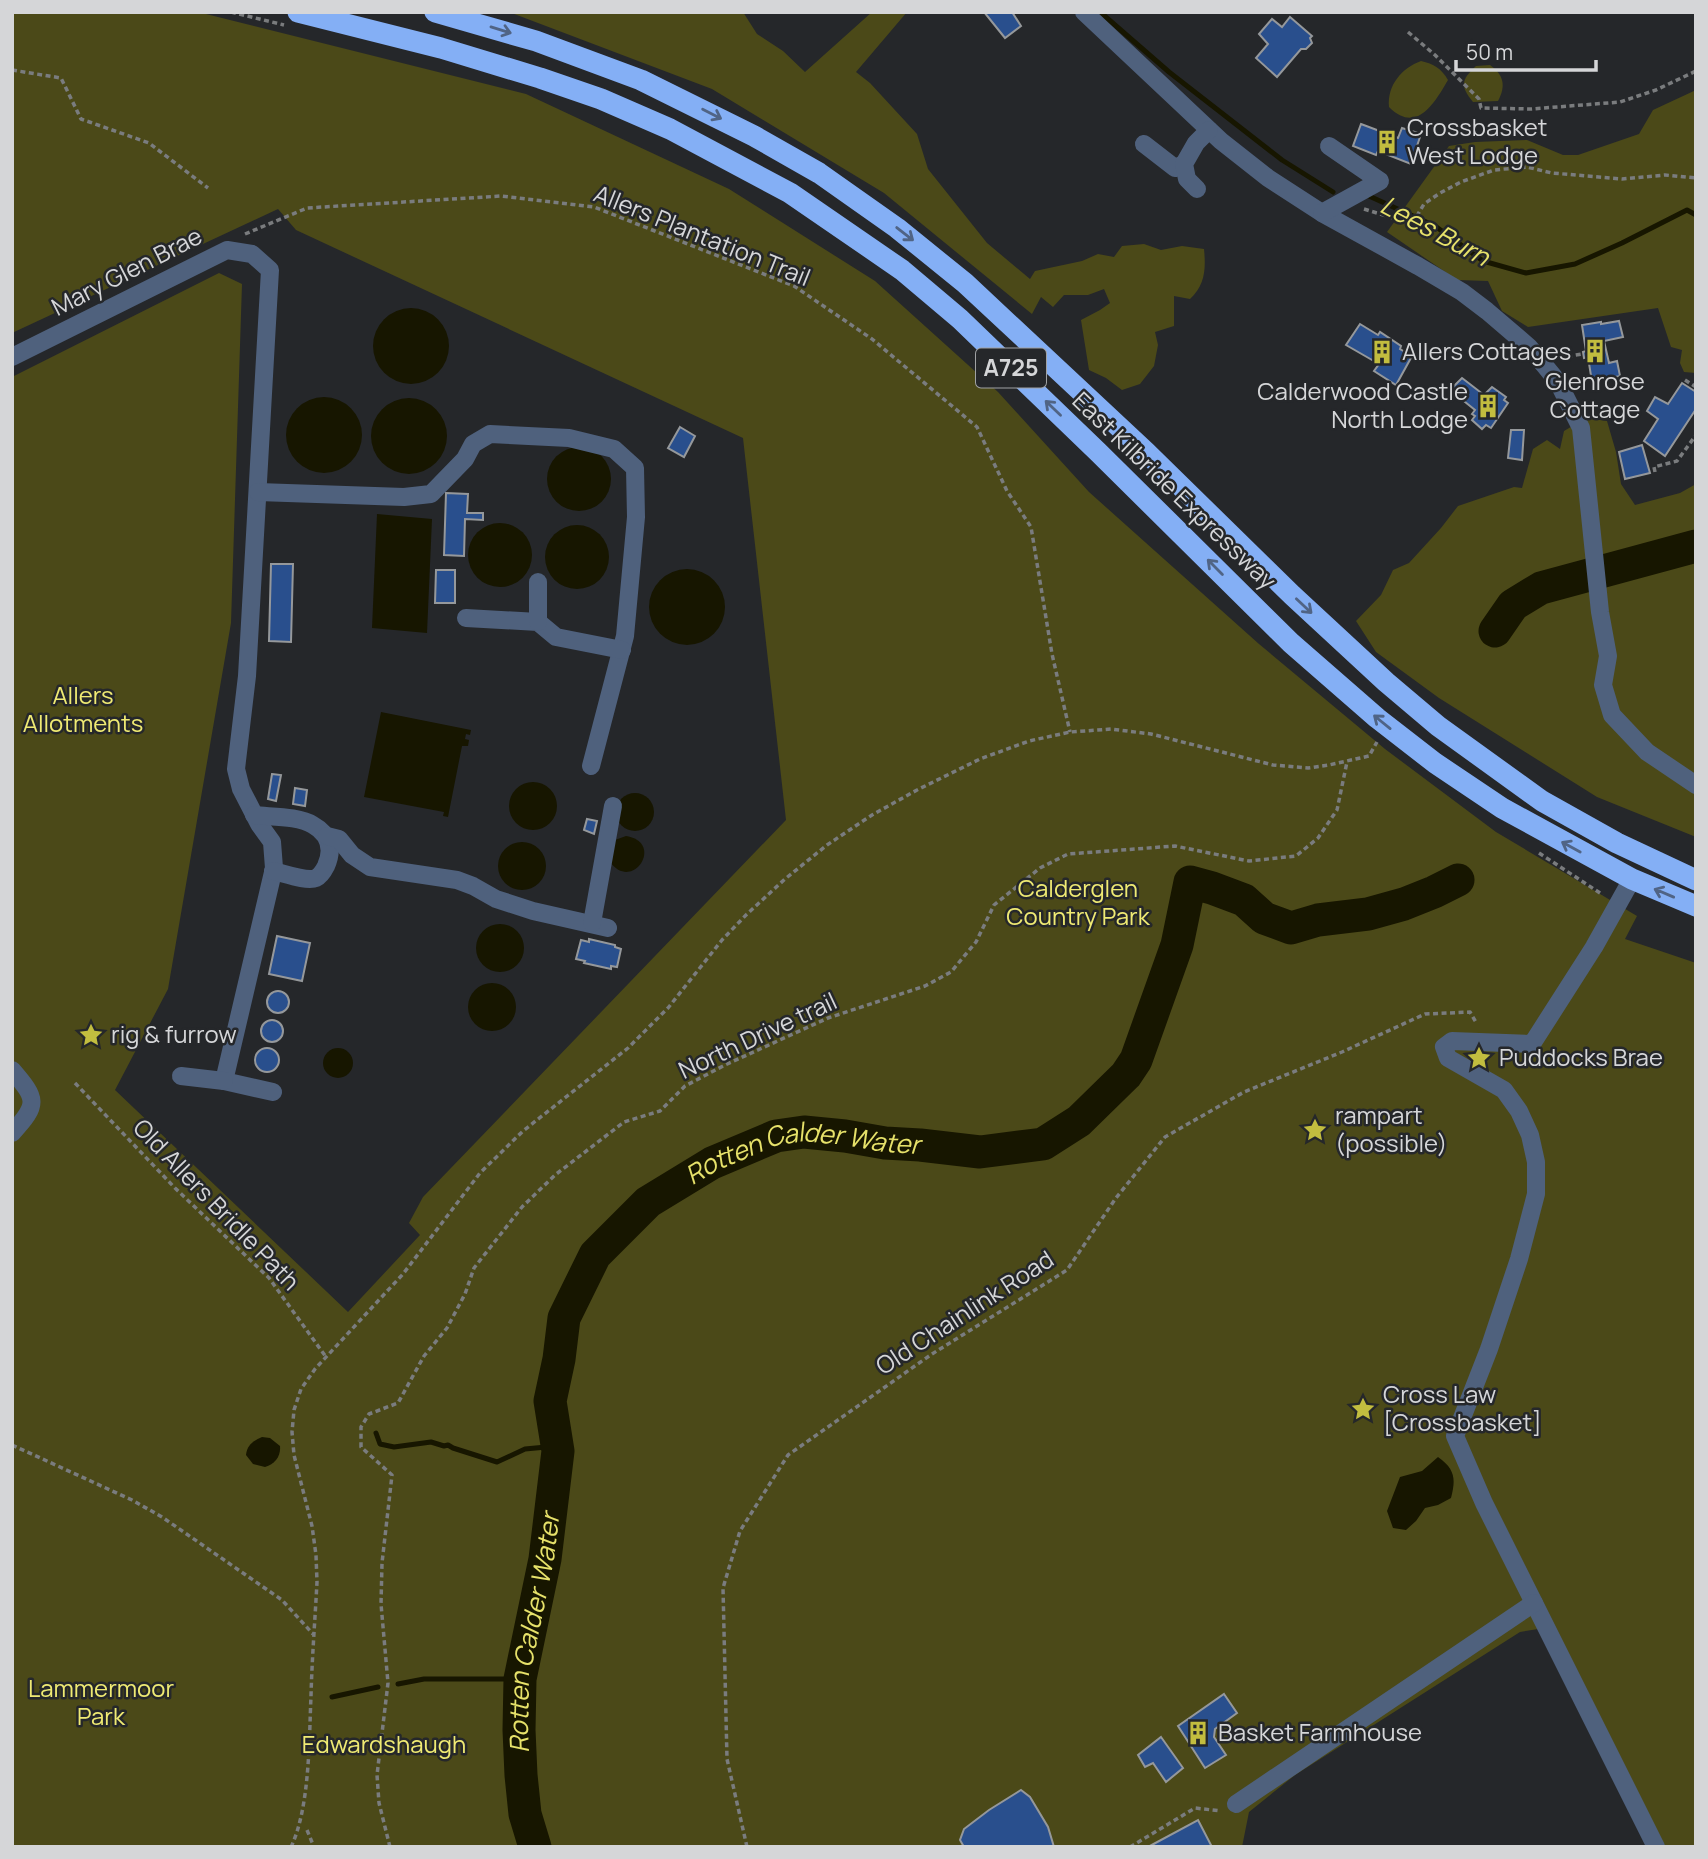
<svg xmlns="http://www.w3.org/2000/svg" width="1708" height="1859" font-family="Manrope,sans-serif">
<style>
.green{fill:#4b4918}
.water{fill:#171600}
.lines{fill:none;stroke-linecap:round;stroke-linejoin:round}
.stream{stroke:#171600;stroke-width:5}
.river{stroke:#171600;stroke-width:33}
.building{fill:#294f8d;stroke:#95989b;stroke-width:2}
.path{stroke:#7a7c7e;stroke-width:3.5;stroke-dasharray:5 3.5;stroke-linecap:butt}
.minor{stroke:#4f617d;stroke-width:18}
.highway{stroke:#84aff5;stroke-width:21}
.oneway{stroke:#506485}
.labels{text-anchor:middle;stroke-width:5;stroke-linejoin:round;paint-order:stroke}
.shield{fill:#25272a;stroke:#a0a2a4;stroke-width:2}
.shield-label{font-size:23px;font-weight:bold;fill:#d5d6d8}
.poi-label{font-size:24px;fill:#d5d6d8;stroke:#25272a;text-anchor:start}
.street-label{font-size:24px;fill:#d5d6d8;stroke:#25272a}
.park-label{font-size:24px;fill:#efea73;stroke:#25272a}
.water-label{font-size:26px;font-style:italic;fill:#e7e26a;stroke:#25272a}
</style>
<rect width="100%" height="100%" fill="#25272a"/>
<!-- green -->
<g class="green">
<polygon points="12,12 198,12 526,94 729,189 875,281 998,392 1089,492 1259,644 1385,749 1496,832 1637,916 1625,939 1696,963 1696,1847 1647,1847 1538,1629 1520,1632 1295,1775 1249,1812 1242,1847 12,1847 12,377 219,273 242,284 231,623 168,989 115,1090 348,1312 420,1235 409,1223 423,1197 786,820 743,438 296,230 278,209 12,333"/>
<path d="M509 12H743L757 34 783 51 805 72 872 12H907L856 72 870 83 917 134 928 169 987 243 1030 279 1035 271 1082 261 1098 254 1114 257 1122 246 1144 244 1161 250 1182 246 1204 249C1206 269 1205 285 1190 299L1174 296V326L1155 332 1158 345 1154 366 1140 384 1122 390 1106 378 1089 370 1081 320 1100 310 1110 303 1104 289 1088 295H1064L1053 307 1041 297 1032 314 884 193 712 89Z"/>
<path d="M1421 61C1434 64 1441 68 1448 80 1435 102 1417 135 1389 107 1387 85 1402 68 1421 61Z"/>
<path d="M1490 65C1504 75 1506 86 1498 101L1473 102C1460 86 1461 80 1476 66Z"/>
<polygon points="1696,90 1696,373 1684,372 1680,363 1682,350 1671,347 1658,308 1528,327 1502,311 1488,281 1457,280 1387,232 1449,146 1475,142 1527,140 1563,155 1578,155 1639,134 1653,110"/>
<polygon points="1586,418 1607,421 1616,452 1621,484 1635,505 1680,493 1696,484 1696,837 1597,797 1439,698 1376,652 1356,621 1381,595 1393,570 1409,563 1441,528 1458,506 1514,487 1522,488 1533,449 1547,440 1560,449 1564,431"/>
</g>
<!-- water -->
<g class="water">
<circle cx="411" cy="346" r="38"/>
<circle cx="324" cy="435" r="38"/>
<circle cx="409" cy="436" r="38"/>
<circle cx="579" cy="479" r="32"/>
<polygon points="377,514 432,519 427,633 372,628"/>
<circle cx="500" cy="555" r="32"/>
<circle cx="577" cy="557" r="32"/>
<circle cx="687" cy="607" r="38"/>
<polygon points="381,712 471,730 470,735 466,734 465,739 469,740 468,746 462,746 448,817 443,816 444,812 364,797"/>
<circle cx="533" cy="806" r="24"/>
<circle cx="635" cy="812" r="19"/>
<path d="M626 836C665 842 633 893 610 862L615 840Z"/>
<circle cx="522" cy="866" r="24"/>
<circle cx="500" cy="948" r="24"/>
<circle cx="492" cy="1007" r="24"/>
<circle cx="338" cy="1063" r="15"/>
<path d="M262 1437 270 1438 280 1446C281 1456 275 1464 265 1467L253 1464 246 1455C247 1445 253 1441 262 1437Z"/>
<path d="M1438 1457C1455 1469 1456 1479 1451 1498L1438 1505 1425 1508 1416 1521 1406 1530 1393 1528 1387 1511 1400 1477 1422 1471Z"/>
</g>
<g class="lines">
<!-- stream -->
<g class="stream">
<polyline points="1100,12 1169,72 1282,160 1333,192"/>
<polyline points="1369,196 1435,226 1483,261 1526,273 1575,264 1622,243 1687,210 1696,215"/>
<polyline points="376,1433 380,1444 394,1447 431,1442 444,1446 448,1445 453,1448 497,1462 525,1449 557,1446"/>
<polyline points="398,1684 424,1679 520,1679"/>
<polyline points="332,1697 378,1687"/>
</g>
<!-- river -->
<g class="river">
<polyline points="1495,631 1513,605 1541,588 1696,546"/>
<path id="s1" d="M535 1847 525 1814 521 1775 519 1730 520 1679 545 1559 558 1451 550 1401 559 1359 564 1318 595 1255 648 1202 712 1163 776 1136 804 1132 845 1136 885 1143 920 1145 980 1152 1043 1144 1079 1121 1126 1075 1136 1060 1177 945 1190 882 1212 888 1244 900 1264 918 1291 928 1318 920 1368 914 1404 904 1434 892 1458 880"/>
</g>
</g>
<!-- building -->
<g class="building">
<polygon points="984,12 1012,12 1021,26 1005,38"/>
<polygon points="1290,17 1312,36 1310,38 1312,43 1306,49 1301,49 1277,77 1256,58 1268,44 1259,34 1272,19 1282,27"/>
<polygon points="1361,124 1398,138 1402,128 1421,134 1411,164 1378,151 1376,155 1353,146"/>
<polygon points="1619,321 1623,337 1604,341 1609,363 1617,361 1620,376 1592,382 1588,357 1584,358 1583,352 1586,351 1582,325 1601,322 1601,324"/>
<polygon points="1360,324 1378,335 1380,332 1401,346 1400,349 1412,356 1396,385 1374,371 1379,364 1346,345"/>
<polygon points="1462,378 1484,395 1492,387 1506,397 1504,400 1508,403 1491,428 1486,425 1482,429 1472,420 1475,416 1472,414 1475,410 1450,390"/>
<polygon points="1682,383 1696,392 1696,409 1665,456 1644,441 1658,419 1647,411 1655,397 1668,404"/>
<polygon points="680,427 695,436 684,457 668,448"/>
<polygon points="1511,430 1524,430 1522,460 1508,458"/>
<polygon points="1642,445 1650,473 1625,479 1619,452"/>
<polygon points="446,493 468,494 467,513 483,513 483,520 465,519 464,556 444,555"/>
<polygon points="271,564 293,564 291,642 269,641"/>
<polygon points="436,570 455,570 455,603 435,603"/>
<polygon points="272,774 281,775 276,801 268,799"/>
<polygon points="295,788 307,790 305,806 293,804"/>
<polygon points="587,819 597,821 594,834 584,830"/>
<polygon points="277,936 310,943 302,981 269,974"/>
<polygon points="589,939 615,945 615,947 621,949 617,967 611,966 611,969 584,963 585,961 576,959 581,940 589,942"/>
<circle cx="278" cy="1002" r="11"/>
<circle cx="272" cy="1031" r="11"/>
<circle cx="267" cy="1060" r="12"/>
<polygon points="1224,1694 1237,1713 1215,1729 1214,1737 1226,1755 1205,1768 1178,1726"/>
<polygon points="1161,1737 1183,1768 1166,1782 1153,1763 1145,1767 1138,1755"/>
<polygon points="1021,1790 1030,1797 1048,1827 1054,1847 964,1847 960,1840 964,1829 989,1810"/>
<polygon points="1198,1820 1212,1847 1148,1847"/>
</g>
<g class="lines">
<!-- path -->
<g class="path">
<polyline points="231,12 284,25"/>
<polyline points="1408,32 1435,55 1479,99 1481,108 1531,109 1620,102 1656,90 1696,71"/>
<polyline points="12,70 61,78 81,119 149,143 208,188"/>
<polyline points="1364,209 1412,224 1424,204 1440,193 1461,182 1494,170 1527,167 1552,173 1622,179 1665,175 1696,178"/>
<polyline points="245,234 307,208 501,196 594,207 794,286 872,339 977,427 1007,491 1031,527 1052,654 1070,732"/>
<polyline points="1559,358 1582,354"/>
<polyline points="1685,380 1696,387"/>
<polyline points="1655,472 1654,467 1677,461 1696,435"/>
<polyline points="1539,853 1603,895"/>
<polyline points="75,1083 175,1188 269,1278 326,1357"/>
<polyline points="12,1445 132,1500 162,1517 282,1600 313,1634"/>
<polyline points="307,1830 314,1847"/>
<path d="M291 1847C310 1807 309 1740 311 1696 312 1658 315 1620 317 1582L316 1555 312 1526 294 1455 292 1432 294 1410 301 1389 315 1369 403 1274 480 1173 523 1131 628 1048 668 1008 722 940 746 915 785 879 827 845 872 815 917 790 980 759 1029 741 1070 732 1111 729 1151 734 1273 765 1308 768 1329 765 1369 756 1377 742"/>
<polyline points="390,1847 379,1803 377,1775 388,1683 381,1604 382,1563 392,1475 361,1447 361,1427 369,1414 398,1403 424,1356 447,1328 465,1294 474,1268 522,1207 555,1175 624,1122 660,1111 685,1086 725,1065 828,1018 925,986 951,972 976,942 994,905 1040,868 1068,854 1175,846 1249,861 1296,856 1318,838 1337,810 1347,762"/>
<polyline points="747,1847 727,1759 723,1588 740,1531 788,1455 932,1354 1067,1270 1116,1198 1165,1137 1244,1092 1342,1052 1425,1014 1470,1012 1477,1024"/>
<polyline points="1130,1847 1195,1808 1221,1811"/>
</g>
<!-- minor -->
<g class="minor">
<polyline points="1084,12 1221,141 1268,178 1322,213 1418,266 1462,292 1487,311 1529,347 1545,366 1558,382 1581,428 1600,612 1608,656 1603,685 1612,715 1647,752 1696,785"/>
<polyline points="1144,144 1175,168 1184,164"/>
<polyline points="1197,189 1187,179 1184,164 1196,143 1209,130"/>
<polyline points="1322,213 1380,181 1329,146"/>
<polyline points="12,357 227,250 252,254 270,270 247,676 236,769 241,789 259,824 272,842 274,868 224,1081 273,1092"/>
<polyline points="258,492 404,497 431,494 465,459 473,444 490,434 569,438 614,449 635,468 636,517 625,636 591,766"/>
<polyline points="466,618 538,622 556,637 622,650"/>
<polyline points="538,622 538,582"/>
<path d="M254 815C271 817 299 816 313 825 329 834 334 848 326 866 324 870 320 876 316 878 307 882 283 873 273 871"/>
<polyline points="327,836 339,839 352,855 370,867 457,880 473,886 496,899 533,911 608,928"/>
<polyline points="1632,879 1594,947 1532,1044 1452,1041 1444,1047 1448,1058 1504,1090 1519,1111 1530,1135 1536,1162 1536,1194 1519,1259 1489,1349 1455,1436 1484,1503 1656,1847"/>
<polyline points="592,923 613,806"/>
<path d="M12 1070C37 1099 39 1104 12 1133"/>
<polyline points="181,1076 224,1081"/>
<polyline points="1236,1804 1534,1603"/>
</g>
<!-- highway -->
<g class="highway">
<polyline points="298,12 441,48 540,78 601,99 670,129 790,193 902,270 960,319 1098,452 1291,643 1377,718 1435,763 1502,808 1632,879 1696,906"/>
<polyline points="435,12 536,41 641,80 754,136 819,173 897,228 965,283 1147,453 1292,595 1386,682 1438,726 1542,801 1617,843 1696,880"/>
</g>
</g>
<!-- one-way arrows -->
<defs><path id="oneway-shaft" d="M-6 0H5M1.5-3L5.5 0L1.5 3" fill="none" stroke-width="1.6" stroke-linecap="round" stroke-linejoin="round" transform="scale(1.75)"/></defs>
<g class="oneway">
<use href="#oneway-shaft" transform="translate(501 30) rotate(17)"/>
<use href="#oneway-shaft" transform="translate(712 114) rotate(27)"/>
<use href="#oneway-shaft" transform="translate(905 234) rotate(38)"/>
<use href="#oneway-shaft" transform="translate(1053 408) rotate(-136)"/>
<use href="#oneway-shaft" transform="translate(1215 567) rotate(-135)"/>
<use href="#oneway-shaft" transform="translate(1304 606) rotate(43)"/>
<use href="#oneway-shaft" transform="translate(1382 722) rotate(-141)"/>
<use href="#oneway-shaft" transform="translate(1571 847) rotate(-151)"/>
<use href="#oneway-shaft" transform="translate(1664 893) rotate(-157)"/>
</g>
<!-- icons -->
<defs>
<g id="building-bare" transform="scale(1.89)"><path d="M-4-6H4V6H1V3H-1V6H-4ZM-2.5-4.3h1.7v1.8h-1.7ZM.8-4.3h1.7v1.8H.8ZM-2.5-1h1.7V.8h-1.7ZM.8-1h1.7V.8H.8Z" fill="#c2bd3f" stroke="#25272a" stroke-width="2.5" paint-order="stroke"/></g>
<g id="sight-bare" transform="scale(1.89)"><path d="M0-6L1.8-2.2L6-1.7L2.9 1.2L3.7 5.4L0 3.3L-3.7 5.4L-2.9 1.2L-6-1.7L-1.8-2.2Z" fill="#c2bd3f" stroke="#25272a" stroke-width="2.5" paint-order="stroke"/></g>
</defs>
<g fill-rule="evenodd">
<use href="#building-bare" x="1387" y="142"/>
<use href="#building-bare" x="1595" y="351"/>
<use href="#building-bare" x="1382" y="352"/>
<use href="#building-bare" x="1488" y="406"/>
<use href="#sight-bare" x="91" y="1035"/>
<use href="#sight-bare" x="1479" y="1058"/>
<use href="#sight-bare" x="1315" y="1130"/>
<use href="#sight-bare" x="1363" y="1409"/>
<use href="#building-bare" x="1198" y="1733"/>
</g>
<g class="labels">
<!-- shield labels -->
<rect class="shield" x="976" y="348.5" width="70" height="39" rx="5"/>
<g class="shield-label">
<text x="1011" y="376">A725</text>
</g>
<!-- poi labels -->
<g class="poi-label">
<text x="1407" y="136">Crossbasket<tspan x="1407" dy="28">West Lodge</tspan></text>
<text x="1402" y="360">Allers Cottages</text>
<text x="1595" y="390" text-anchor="middle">Glenrose<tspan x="1595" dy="28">Cottage</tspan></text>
<text x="1468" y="400" text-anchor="end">Calderwood Castle<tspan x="1468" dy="28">North Lodge</tspan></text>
<text x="111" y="1043">rig &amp; furrow</text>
<text x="1499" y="1066">Puddocks Brae</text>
<text x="1335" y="1124">rampart<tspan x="1335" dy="28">(possible)</tspan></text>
<text x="1383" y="1403">Cross Law<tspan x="1383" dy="28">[Crossbasket]</tspan></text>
<text x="1218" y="1741">Basket Farmhouse</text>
</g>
<!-- street labels -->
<g class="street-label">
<text transform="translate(702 236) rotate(22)" y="8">Allers Plantation Trail</text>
<text transform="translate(127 272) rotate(-27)" y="8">Mary Glen Brae</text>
<text transform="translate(1174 491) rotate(44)" y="8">East Kilbride Expressway</text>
<text transform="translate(758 1036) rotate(-25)" y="8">North Drive trail</text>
<text transform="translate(216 1205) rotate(46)" y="8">Old Allers Bridle Path</text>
<text transform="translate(965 1313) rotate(-33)" y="8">Old Chainlink Road</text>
</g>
<!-- park labels -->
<g class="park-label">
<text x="83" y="704">Allers<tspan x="83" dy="28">Allotments</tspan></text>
<text x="1078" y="897">Calderglen<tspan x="1078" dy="28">Country Park</tspan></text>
<text x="101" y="1697">Lammermoor<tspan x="101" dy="28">Park</tspan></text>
<text x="384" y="1753">Edwardshaugh</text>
</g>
<!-- water labels -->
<g class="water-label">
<text transform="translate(1435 231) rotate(28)" y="9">Lees Burn</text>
<text dy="9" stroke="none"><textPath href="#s1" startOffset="849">Rotten Calder Water</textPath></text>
<text dy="9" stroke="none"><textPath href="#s1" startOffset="217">Rotten Calder Water</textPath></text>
</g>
</g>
<!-- border -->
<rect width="1708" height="1859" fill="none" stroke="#d5d6d8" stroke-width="28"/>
<!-- scale -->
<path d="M1456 60v10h140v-10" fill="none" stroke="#d5d6d8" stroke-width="3.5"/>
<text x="1466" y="60" font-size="21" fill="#d5d6d8" stroke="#25272a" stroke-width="5" paint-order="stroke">50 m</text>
</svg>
